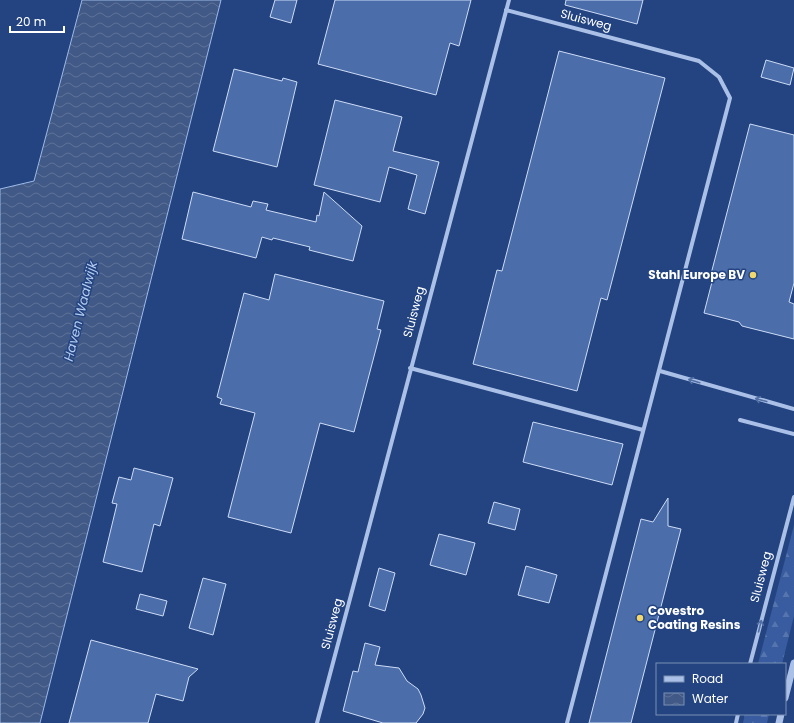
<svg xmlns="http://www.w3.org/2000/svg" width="794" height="723" font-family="Poppins,sans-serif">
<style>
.forest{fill:url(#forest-firs)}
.water{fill:url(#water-waves);stroke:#9ebae8}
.building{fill:#4b6daa;stroke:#cedcf6}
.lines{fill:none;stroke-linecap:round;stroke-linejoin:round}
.minor{stroke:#aac0e7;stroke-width:4}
.tertiary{stroke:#aac0e7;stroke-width:7}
.oneway{stroke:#526fa5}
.poi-dot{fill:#f2d76d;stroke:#234481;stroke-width:1.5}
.labels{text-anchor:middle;stroke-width:3;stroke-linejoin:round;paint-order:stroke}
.street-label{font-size:12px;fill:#fff;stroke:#234481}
.poi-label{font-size:12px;font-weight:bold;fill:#fff;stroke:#234481;text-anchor:end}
.water-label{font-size:13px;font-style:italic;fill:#b5cbef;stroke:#234481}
</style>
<defs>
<pattern id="forest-firs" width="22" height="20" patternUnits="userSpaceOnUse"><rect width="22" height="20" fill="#385c9f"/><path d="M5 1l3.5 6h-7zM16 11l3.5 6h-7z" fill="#5674ad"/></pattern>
<pattern id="water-waves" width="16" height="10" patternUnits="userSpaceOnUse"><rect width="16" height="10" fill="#415986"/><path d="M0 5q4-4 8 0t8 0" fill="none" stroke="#5e7298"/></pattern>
</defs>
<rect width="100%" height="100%" fill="#234481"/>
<!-- forest -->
<g class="forest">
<polygon points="794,525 794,616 782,664 758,664"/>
<polygon points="745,714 769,714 767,723 743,723"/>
</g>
<!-- water -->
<polygon class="water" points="82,0 221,0 40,723 0,723 0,189 34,181"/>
<!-- building -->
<g class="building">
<polygon points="275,0 297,0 291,23 270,17"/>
<polygon points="335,0 471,0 459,46 450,43 436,95 318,64"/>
<polygon points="566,0 643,0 637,24 565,5"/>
<polygon points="559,51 665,78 607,300 601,298 577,391 473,364 497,270 502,271"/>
<polygon points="766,60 794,68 790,85 761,77"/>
<polygon points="234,69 282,81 283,78 297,82 277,167 213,151"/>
<polygon points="335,100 402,117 393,151 439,162 425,214 408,209 417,175 389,167 380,202 314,185"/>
<polygon points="750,124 794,135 794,283 789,302 794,304 794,339 742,326 739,322 704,313 713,278 711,274"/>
<polygon points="193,192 251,207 253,201 268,204 266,210 316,222 317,215 319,216 324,192 362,226 353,261 309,250 310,247 273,238 272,240 262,237 256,258 182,239"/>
<polygon points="275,274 384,301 377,329 381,330 354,432 320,423 291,533 228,517 255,413 220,404 222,399 217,397 244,293 269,300"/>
<polygon points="533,422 623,444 612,485 523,462"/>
<polygon points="134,468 173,478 160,526 154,524 142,572 103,562 117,504 112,503 119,477 131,480"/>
<polygon points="668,498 668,526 681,529 631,723 589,723 641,519 653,522"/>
<polygon points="494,502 520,509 515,530 488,523"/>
<polygon points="439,534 475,543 466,575 430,565"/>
<polygon points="526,566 557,575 549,603 518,595"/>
<polygon points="379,568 395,573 385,611 369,606"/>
<polygon points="203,578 226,584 213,635 189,628"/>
<polygon points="140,594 167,601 163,616 136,609"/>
<polygon points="91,640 198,669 189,677 183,701 156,694 148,723 69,723"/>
<polygon points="365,643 380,647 375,665 399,668 407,681 418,689 421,695 425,708 423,714 416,723 383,723 343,711 353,671 358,672"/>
</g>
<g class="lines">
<!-- minor -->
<g class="minor">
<path d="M506 10 699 61 719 77 730 98C677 307 621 515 567 723"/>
<polyline points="410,368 643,430"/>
<polyline points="660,371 794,409"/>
<polyline points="740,420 794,434"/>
<polyline points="750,664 794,497"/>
<polyline points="317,723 509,0"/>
<polyline points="736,723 738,714"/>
</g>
<!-- tertiary -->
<g class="tertiary">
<polyline points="785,698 794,663"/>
<polyline points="779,723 781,714"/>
</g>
</g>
<!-- one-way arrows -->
<defs><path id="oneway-shaft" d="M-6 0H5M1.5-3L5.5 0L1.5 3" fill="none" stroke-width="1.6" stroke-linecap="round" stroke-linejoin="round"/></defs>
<g class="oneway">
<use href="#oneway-shaft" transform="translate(694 381) rotate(-163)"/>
<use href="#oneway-shaft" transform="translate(761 400) rotate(-165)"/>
<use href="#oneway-shaft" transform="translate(760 626) rotate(-76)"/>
</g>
<!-- markers -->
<g class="poi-dot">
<circle cx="753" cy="275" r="4"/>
<circle cx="640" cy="618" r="4"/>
</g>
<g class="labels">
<!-- street labels -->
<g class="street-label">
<text transform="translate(586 20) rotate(15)" y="4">Sluisweg</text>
<text transform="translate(414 312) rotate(-75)" y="4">Sluisweg</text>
<text transform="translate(761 577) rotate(-75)" y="4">Sluisweg</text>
<text transform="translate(332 624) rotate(-75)" y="4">Sluisweg</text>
</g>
<!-- poi labels -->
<g class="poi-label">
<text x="745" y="279">Stahl Europe BV</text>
<text x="648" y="615" text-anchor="start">Covestro<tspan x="648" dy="14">Coating Resins</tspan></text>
</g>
<!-- water labels -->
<g class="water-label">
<text transform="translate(80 311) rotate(-76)" y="5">Haven Waalwijk</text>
</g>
</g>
<!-- legend -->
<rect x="656" y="663" width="130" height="52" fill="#234481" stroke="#7b8fb3"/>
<rect x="664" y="676" width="20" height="6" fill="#aac0e7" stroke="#7b8fb3"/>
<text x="692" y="683" font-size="12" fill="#ffffff">Road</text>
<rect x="664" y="693" width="20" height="12" fill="url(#water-waves)" stroke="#7b8fb3"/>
<text x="692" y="703" font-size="12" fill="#ffffff">Water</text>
<!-- scale -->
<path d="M10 26v6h54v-6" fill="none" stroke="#ffffff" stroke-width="2"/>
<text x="16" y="26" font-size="12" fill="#ffffff" stroke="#234481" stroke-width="3" paint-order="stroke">20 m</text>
</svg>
